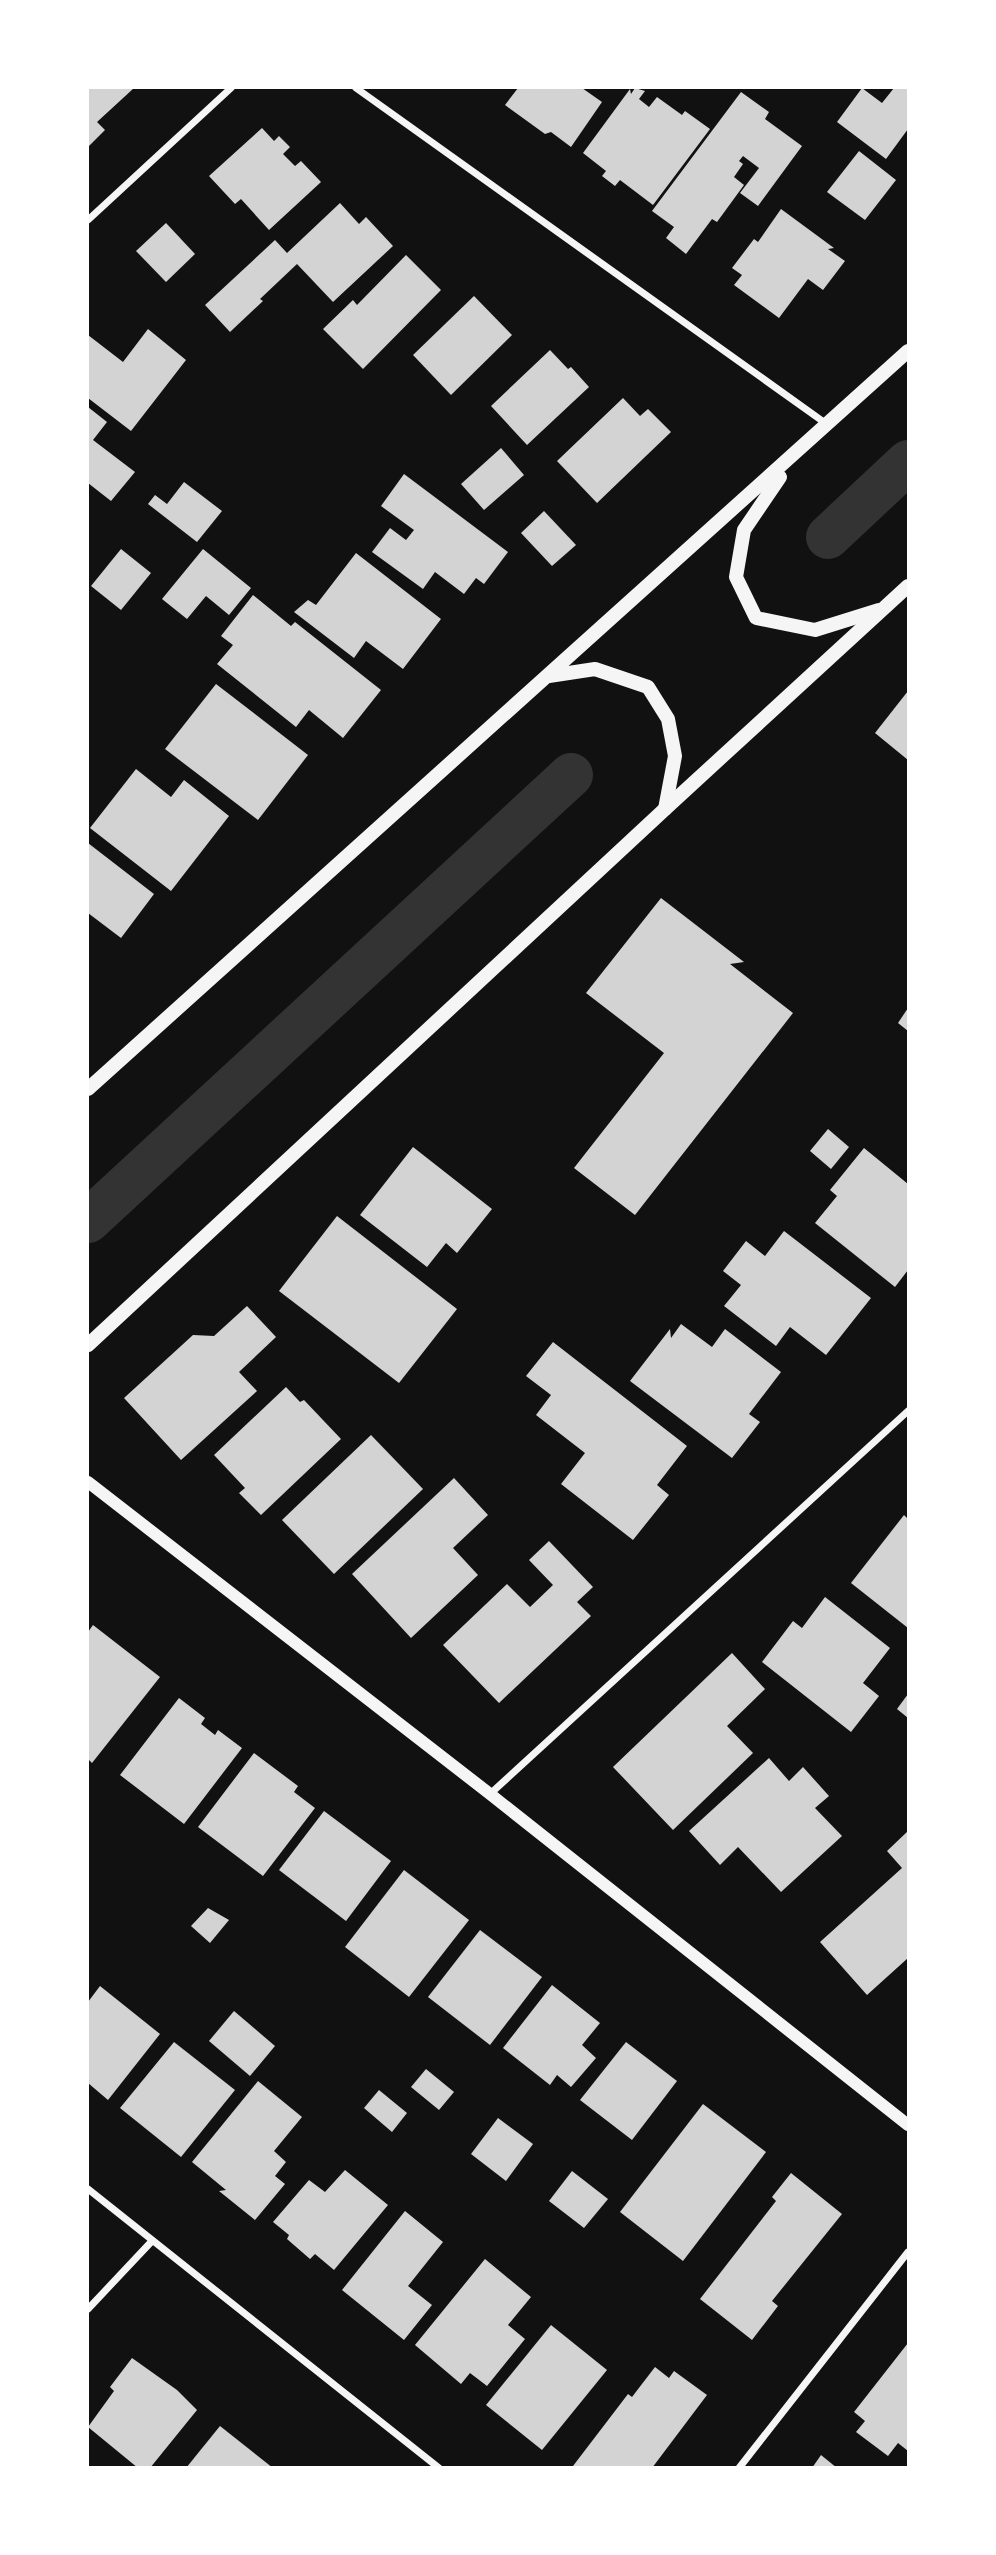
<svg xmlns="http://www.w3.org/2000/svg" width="996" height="2555" font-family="Helvetica,sans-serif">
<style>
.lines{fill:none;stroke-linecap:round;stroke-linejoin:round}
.canal{stroke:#333;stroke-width:44}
.building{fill:#d3d3d3}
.minor{stroke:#f5f5f5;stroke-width:7}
.tertiary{stroke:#f5f5f5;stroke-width:12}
.secondary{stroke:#f5f5f5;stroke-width:14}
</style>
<rect width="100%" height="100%" fill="#111"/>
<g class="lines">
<!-- canal -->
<g class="canal">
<polyline points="828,537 908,462"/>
<polyline points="88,1221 571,775"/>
</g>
</g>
<!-- building -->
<g class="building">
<polygon points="88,88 134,88 97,122 105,130 88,147"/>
<polygon points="518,88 582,88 602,102 571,147 551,132 545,134 505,105"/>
<polygon points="635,88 645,91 639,99 649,107 657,97 682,115 685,111 710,129 653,205 620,180 615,186 602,176 606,171 583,153 630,89 631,94"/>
<polygon points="862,88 882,103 894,88 908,88 908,129 886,159 837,122"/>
<polygon points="741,92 769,112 765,119 802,146 758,206 740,193 759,168 743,156 739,161 743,164 734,177 744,185 717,222 712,219 686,254 666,238 674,227 652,211"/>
<polygon points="262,128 274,141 279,136 290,147 283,154 295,166 301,161 321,182 269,230 241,199 235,204 209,176"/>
<polygon points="859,151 896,180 865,220 827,192"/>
<polygon points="340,203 359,224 366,217 393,246 333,302 297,264 260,299 263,301 230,332 205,305 275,240 287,253"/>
<polygon points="781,209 834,248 828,249 845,261 823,290 808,279 779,318 734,285 742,275 732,268 754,239 758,242"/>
<polygon points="166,223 195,254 166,282 136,251"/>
<polygon points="406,255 441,290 363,369 323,329 353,300 357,305"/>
<polygon points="474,296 512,335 451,395 413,355"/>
<polygon points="148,329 186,360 131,431 88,398 88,335 123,362"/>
<polygon points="550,350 568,369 571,367 589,387 527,445 491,406"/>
<polygon points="623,398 640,416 648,409 671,432 597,503 557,461"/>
<polygon points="88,407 107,422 93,440 135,472 111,501 88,483"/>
<polygon points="501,448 524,475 484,510 461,484"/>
<polygon points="404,474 508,552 484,584 476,578 464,594 435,572 423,589 372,552 390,528 406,540 414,530 381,506"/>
<polygon points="184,482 222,511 197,542 148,504 155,495 167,504"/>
<polygon points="544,511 576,545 552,566 521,533"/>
<polygon points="121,549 151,573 121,610 91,586"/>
<polygon points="203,549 251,588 229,615 206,596 187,619 162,599"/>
<polygon points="356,553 441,619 403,669 366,641 354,658 294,612 308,600 316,605"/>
<polygon points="253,595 291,626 295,622 381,690 343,738 309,710 296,727 217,664 233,645 221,636"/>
<polygon points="216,684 308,755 258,820 165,749"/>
<polygon points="908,691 908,760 875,733"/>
<polygon points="136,769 171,797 184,780 229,816 171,891 90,828"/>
<polygon points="88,843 154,894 121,938 88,913"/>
<polygon points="661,898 744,962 730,964 793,1013 635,1215 574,1168 664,1053 586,993"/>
<polygon points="908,1008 908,1031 898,1023"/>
<polygon points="828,1129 849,1147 831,1169 810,1151"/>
<polygon points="413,1147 492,1209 457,1253 446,1243 427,1267 360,1215"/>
<polygon points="864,1148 908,1184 908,1270 895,1287 815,1223 837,1196 830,1190"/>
<polygon points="337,1216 457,1309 399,1383 279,1291"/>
<polygon points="784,1231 871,1298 826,1355 790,1327 776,1346 724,1306 741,1285 723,1271 746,1241 765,1256"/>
<polygon points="247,1306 276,1337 239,1372 257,1391 181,1460 124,1398 193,1335 214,1336"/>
<polygon points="681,1324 712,1347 725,1329 781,1372 749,1414 760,1422 732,1458 630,1381 670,1329 671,1338"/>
<polygon points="553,1342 687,1446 657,1485 669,1495 633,1540 561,1484 585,1453 536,1415 551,1395 526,1376"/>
<polygon points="286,1387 300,1402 304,1400 341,1439 261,1515 239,1493 245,1488 214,1455"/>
<polygon points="371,1435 423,1489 334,1574 282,1520"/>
<polygon points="454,1478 488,1515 453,1548 478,1575 411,1638 352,1574"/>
<polygon points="904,1515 908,1519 908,1628 851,1583"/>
<polygon points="549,1541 593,1587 577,1602 591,1616 499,1703 443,1645 507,1584 530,1607 553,1585 529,1560"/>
<polygon points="825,1597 890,1648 863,1683 879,1696 851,1732 762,1662 793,1621 802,1628"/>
<polygon points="93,1625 160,1677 92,1763 88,1759 88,1632"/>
<polygon points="732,1653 765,1689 727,1726 753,1753 673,1830 613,1767"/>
<polygon points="908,1694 908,1718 897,1709"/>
<polygon points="179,1698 205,1718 201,1724 215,1735 218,1730 242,1748 184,1824 120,1775"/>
<polygon points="254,1753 298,1786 294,1792 315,1808 263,1876 198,1827"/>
<polygon points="769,1758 789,1781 803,1767 829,1796 815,1808 842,1836 781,1892 738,1847 720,1865 689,1831"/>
<polygon points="324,1811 391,1861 346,1921 279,1870"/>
<polygon points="908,1831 908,1958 867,1995 820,1942 902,1868 887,1851"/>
<polygon points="404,1870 469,1920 409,1997 345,1947"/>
<polygon points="208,1908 229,1920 210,1943 191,1926"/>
<polygon points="480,1930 542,1977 490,2045 428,1997"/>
<polygon points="552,1985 600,2023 582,2045 596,2058 571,2087 557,2075 550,2085 503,2048"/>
<polygon points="100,1986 160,2034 108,2100 88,2083 88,2002"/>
<polygon points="234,2011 275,2046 250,2076 209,2041"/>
<polygon points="174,2042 235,2090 181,2157 120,2108"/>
<polygon points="626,2042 677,2081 632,2140 580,2100"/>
<polygon points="426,2069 454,2092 439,2110 411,2087"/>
<polygon points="258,2081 302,2117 274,2151 286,2162 275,2176 285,2184 255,2220 219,2191 226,2190 192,2162"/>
<polygon points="379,2090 407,2113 392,2132 364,2108"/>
<polygon points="703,2104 766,2152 683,2261 620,2212"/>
<polygon points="498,2118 533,2144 506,2181 471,2154"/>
<polygon points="345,2170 388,2205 334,2270 315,2254 310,2259 287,2239 289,2235 273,2222 309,2180 325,2192"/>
<polygon points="572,2171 608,2199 584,2228 549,2201"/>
<polygon points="791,2173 842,2214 772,2301 778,2306 752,2340 700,2299 776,2201 772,2197"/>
<polygon points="405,2211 443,2242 408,2286 432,2305 404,2340 342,2290"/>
<polygon points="485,2259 531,2297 508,2325 525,2339 487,2386 470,2373 461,2384 415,2345"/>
<polygon points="551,2325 607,2370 542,2450 486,2405"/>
<polygon points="908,2343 908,2451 898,2443 888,2456 856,2432 865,2421 854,2412"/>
<polygon points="132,2358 177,2390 197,2410 150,2468 138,2468 88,2427 114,2391 110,2387"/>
<polygon points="655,2367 669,2378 674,2371 707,2395 652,2468 573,2466 628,2394 632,2397"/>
<polygon points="220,2426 273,2468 186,2468"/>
<polygon points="821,2455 837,2468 812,2468"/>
</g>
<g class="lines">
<!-- minor -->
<g class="minor">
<polyline points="356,88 828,425"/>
<polyline points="88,220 231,88"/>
<polyline points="490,1794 908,1411"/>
<polyline points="88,2189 439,2468"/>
<polyline points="88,2309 152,2241"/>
<polyline points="739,2468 908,2252"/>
</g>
<!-- tertiary -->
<polyline class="tertiary" points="88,1482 490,1794 908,2125"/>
<!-- secondary -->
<g class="secondary">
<polyline points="780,477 744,530 736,577 756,618 815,630 879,610"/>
<polyline points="549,676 595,669 648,687 668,719 675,756 665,809"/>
<polyline points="88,1089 908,351"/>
<polyline points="88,1345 665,809 908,586"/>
</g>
</g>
<!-- border -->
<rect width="996" height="2555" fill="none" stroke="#ffffff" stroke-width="178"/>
</svg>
